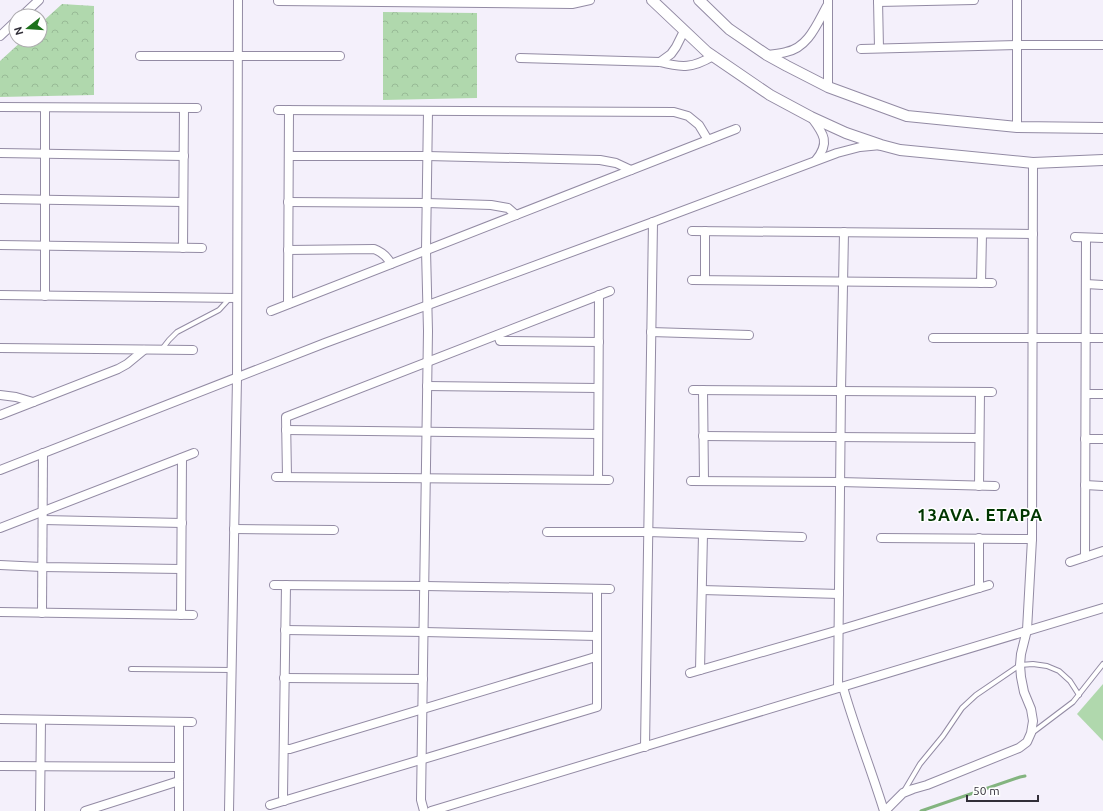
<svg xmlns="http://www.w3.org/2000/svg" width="1103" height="811" font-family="Ubuntu,sans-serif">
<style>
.grass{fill:#b0d8ad}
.park{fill:url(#park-crowns)}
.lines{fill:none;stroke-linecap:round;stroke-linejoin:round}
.stream{stroke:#83b47f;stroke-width:3}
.service-casing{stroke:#938ba4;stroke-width:6}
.minor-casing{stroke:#938ba4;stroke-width:10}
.tertiary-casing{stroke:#938ba4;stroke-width:12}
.service{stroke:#fff;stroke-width:4}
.minor{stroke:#fff;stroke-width:8}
.tertiary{stroke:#fff;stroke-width:10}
.labels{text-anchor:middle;stroke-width:3;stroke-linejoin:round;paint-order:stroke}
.district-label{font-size:17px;font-weight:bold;letter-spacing:1px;fill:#003600;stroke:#fff}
</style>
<defs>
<pattern id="park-crowns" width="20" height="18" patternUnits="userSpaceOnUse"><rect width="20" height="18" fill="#b0d8ad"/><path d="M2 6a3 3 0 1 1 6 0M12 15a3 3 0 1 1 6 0" fill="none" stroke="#98ba96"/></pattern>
</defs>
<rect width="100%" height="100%" fill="#f4f0fb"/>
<!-- grass -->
<polygon class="grass" points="1103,684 1103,741 1077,714"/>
<!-- park -->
<g class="park">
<polygon points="62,4 94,6 94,95 0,97 0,61 23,40 40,40 40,24"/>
<polygon points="383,12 477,13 477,98 383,100"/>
</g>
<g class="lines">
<!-- stream -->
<polyline class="stream" points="921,811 1020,777 1025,776"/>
<!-- service casing -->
<g class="service-casing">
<g id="service">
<polyline points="162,349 169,340 177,332 219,310 230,298"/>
<polyline points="131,669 232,670"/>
<polyline points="1032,733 1073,702 1103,664"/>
<polyline points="904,791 920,764 943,736 962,708 976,695 1020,665 1033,664 1047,666 1059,671 1070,681 1079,695"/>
</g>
</g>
<!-- minor casing -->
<g class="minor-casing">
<g id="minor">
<polyline points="828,0 828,87"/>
<polyline points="878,0 879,48"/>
<polyline points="278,1 572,4 590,0"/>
<polyline points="878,2 974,0"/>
<polyline points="22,16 39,0"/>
<polyline points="0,36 16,21"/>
<polyline points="861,49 1017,45 1103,45"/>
<path d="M767 55C773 54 780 54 786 52 808 48 817 24 827 6"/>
<polyline points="140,56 340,56"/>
<path d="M520 58 660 62C682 68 693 68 713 56"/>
<polyline points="660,62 671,54 676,47 684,31"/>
<polyline points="0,107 197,108"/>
<polyline points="278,110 674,112 688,116 699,125 708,140"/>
<path d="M812 118C824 134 830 143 816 160"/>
<polyline points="1017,127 1017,0"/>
<polyline points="0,153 184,156"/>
<polyline points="289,156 427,156 600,160 616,163 631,170"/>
<polyline points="0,199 183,202"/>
<polyline points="288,202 427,203 491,205 508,208 516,215"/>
<polyline points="692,231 1033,234"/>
<polyline points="1075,237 1103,238"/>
<polyline points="0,245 202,248"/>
<polyline points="183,248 184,108"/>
<path d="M288 250 374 249C382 252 387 256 391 264"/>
<polyline points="692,280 992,283"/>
<polyline points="705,280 705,231"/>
<polyline points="981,283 982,234"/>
<polyline points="1086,284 1103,285"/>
<polyline points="0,295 237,298"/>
<polyline points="45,296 45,108"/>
<polyline points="288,304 289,110"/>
<polyline points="271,311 736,129"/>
<polyline points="651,332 749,335"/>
<polyline points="498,335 500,341 599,342"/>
<polyline points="933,338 1103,338"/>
<polyline points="0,348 193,350"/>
<polyline points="427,386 598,388"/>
<polyline points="693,390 992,392"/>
<polyline points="703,390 704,481"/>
<polyline points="1086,394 1103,394"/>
<polyline points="0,395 16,397 33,402"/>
<polyline points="0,415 118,369 127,364 144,350"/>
<polyline points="286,430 598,434"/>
<polyline points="703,436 979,438"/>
<polyline points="1085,439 1103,439"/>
<polyline points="0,470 325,343 653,222 837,153 860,147 881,145"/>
<polyline points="276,477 609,480"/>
<polyline points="287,477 286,417 610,291"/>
<polyline points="598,479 599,295"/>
<polyline points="691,481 840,482 995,486"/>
<polyline points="1085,485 1103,486"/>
<polyline points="979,486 980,392"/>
<polyline points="43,520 182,523"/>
<polyline points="0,528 194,453"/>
<polyline points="234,529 334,530"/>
<polyline points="547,532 648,532 802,537"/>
<polyline points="881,538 1032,539"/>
<polyline points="1085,557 1086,238"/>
<polyline points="1070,562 1103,551"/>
<polyline points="0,565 42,567 181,569"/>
<polyline points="274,585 425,586 610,589"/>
<polyline points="979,588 979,538"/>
<polyline points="702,590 839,594"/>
<polyline points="0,612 193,615"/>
<polyline points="42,613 43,453"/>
<polyline points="181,615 182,458"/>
<polyline points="285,630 424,632 597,636"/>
<polyline points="700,670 703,534"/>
<polyline points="690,673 839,630 989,585"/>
<polyline points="284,678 423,679"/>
<path d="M843 687C855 729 871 769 884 811"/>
<polyline points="838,688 841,391 844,232"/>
<polyline points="0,719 192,722"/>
<polyline points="179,723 179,811"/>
<polyline points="645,747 653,222"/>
<polyline points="284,749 290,749 592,658 597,657"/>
<polyline points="0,766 179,767"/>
<polyline points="284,801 283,796 286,585"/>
<polyline points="270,805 597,707 597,589"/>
<polyline points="40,811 41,720"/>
<polyline points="85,811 179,781"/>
<polyline points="229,811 237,378 238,0"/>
<polyline points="424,811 421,800 428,331 426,250 428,111"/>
<polyline points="431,811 1103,608"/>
<polyline points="885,811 903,793 913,789 927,785 1019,748 1027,742 1031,733 1033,721 1031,709 1024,692 1021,677 1020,665 1021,654 1027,630 1032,539 1033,163"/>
</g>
</g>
<!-- tertiary casing -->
<g class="tertiary-casing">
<g id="tertiary">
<polyline points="652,0 707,52 770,95 811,117 846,133 881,145 900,150 1033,163 1103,160"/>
<polyline points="699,0 729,29 767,55 787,66 828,87 907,116 1017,127 1103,128"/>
</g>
</g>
<!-- service -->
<use href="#service" class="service"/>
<!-- minor -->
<use href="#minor" class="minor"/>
<!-- tertiary -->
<use href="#tertiary" class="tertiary"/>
</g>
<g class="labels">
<!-- district labels -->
<g class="district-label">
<text x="980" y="521">13AVA. ETAPA</text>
</g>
</g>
<!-- north arrow -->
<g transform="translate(28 28) rotate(253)"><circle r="19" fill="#ffffff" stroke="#adabaf"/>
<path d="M0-3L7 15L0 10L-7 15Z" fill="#1d711b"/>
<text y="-6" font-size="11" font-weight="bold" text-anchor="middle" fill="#312e38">N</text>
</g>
<!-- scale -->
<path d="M967 795v6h71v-6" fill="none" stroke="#312e38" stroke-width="2"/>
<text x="973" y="795" font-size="12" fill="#312e38" stroke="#ffffff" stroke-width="3" paint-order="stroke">50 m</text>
</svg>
